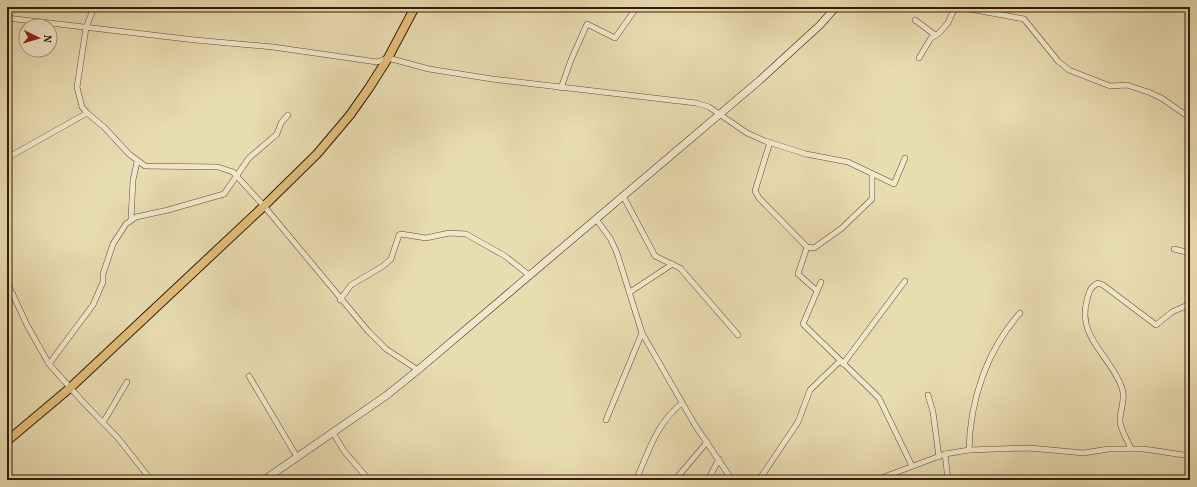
<svg xmlns="http://www.w3.org/2000/svg" width="1197" height="487" font-family="Vollkorn,serif">
<style>
.lines{fill:none;stroke-linecap:round;stroke-linejoin:round}
.minor-casing{stroke:#634a33;stroke-width:6}
.secondary-casing{stroke:#371909;stroke-width:8}
.primary-casing{stroke:#371909;stroke-width:10}
.minor{stroke:#f0e8cc;stroke-width:5}
.secondary{stroke:#f0e8cc;stroke-width:7}
.primary{stroke:#e4be78;stroke-width:8}
</style>
<rect width="100%" height="100%" fill="#e8dcb1"/>
<filter id="stains"><feTurbulence type="fractalNoise" baseFrequency=".005" numOctaves="4"/><feColorMatrix values="0 0 0 0 .2 0 0 0 0 .09 0 0 0 0 .02 0 0 0 .5 -.17"/></filter>
<radialGradient id="worn" r=".72"><stop offset=".6" stop-color="#630" stop-opacity="0"/><stop offset="1" stop-color="#630" stop-opacity=".3"/></radialGradient>
<g class="lines">
<!-- minor casing -->
<g class="minor-casing">
<g id="minor">
<polyline points="94,7 86,28 77,87 82,107 87,113 104,127 129,154 145,166 218,167 233,172 264,206 368,331 386,349 418,370"/>
<polyline points="959,7 1024,19 1058,61 1069,70 1110,86 1127,85 1151,93 1163,99 1190,118"/>
<polyline points="7,18 195,40 273,47 377,62 388,58 429,69 492,79 696,103 709,107 747,133 765,141 806,154 848,162 894,184 905,158"/>
<polyline points="915,20 935,35"/>
<polyline points="919,58 931,38 938,34 948,23 955,7"/>
<polyline points="561,88 571,60 587,24 615,38 637,7"/>
<polyline points="770,142 755,191 759,198 807,247 814,248 842,228 872,199 872,174"/>
<polyline points="7,158 87,113"/>
<polyline points="623,196 655,256 680,268 738,335"/>
<polyline points="131,219 133,180 137,162"/>
<polyline points="596,219 610,238 617,253 642,333 695,425 732,480"/>
<polyline points="807,247 798,274 816,290"/>
<polyline points="1174,249 1190,253"/>
<polyline points="7,282 27,325 49,364 83,402 118,438 151,480"/>
<polyline points="821,282 803,324 879,398 912,466"/>
<polyline points="630,292 671,265"/>
<polyline points="340,300 351,285 383,266 391,259 399,235 401,234 426,238 449,233 466,234 505,256 529,275"/>
<polyline points="49,364 93,305 103,282 103,274 113,244 126,224 136,217 168,210 224,194 249,158 277,134 281,123 288,115"/>
<polyline points="843,364 905,281"/>
<polyline points="249,376 297,457"/>
<polyline points="928,395 933,412 939,457"/>
<polyline points="606,420 642,333"/>
<polyline points="104,421 127,382"/>
<polyline points="333,433 344,451 369,480"/>
<path d="M1131 449C1128 441 1120 429 1120 421 1120 409 1126 399 1122 388 1112 357 1076 337 1087 300 1089 292 1090 287 1098 283L1103 285 1156 325 1172 312 1190 304"/>
<path d="M969 450C970 400 987 350 1020 313"/>
<polyline points="945,454 948,480"/>
<path d="M636 480C649 451 656 424 682 403"/>
<polyline points="675,480 707,442"/>
<polyline points="708,480 719,459"/>
<polyline points="759,480 798,422 810,390 840,361"/>
<polyline points="876,480 945,454 969,450 1029,448 1084,453 1108,449 1144,449 1190,456"/>
</g>
</g>
<!-- secondary casing -->
<g class="secondary-casing">
<polyline id="secondary" points="264,480 387,395 418,370 760,80 820,25 836,7"/>
</g>
<!-- primary casing -->
<g class="primary-casing">
<polyline id="primary" points="7,441 70,388 264,206 317,154 350,115 369,88 388,58 415,7"/>
</g>
<!-- minor -->
<use href="#minor" class="minor"/>
<!-- secondary -->
<use href="#secondary" class="secondary"/>
<!-- primary -->
<use href="#primary" class="primary"/>
</g>
<!-- margin -->
<rect width="1197" height="487" fill="none" stroke="#e8dcb1" stroke-width="24"/>
<rect x="8" y="8" width="1181" height="471" fill="none" stroke="#371909" stroke-width="2"/>
<rect x="12" y="12" width="1173" height="463" fill="none" stroke="#371909"/>
<!-- north arrow -->
<g transform="translate(38 38) rotate(95)"><circle r="19" fill="#f0e8cc" stroke="#a6957e"/>
<path d="M0-3L7 15L0 10L-7 15Z" fill="#8f2418"/>
<text y="-6" font-size="11" font-weight="bold" text-anchor="middle" fill="#371909">N</text>
</g>
<rect width="100%" height="100%" filter="url(#stains)"/>
<rect width="100%" height="100%" fill="url(#worn)"/>
</svg>
